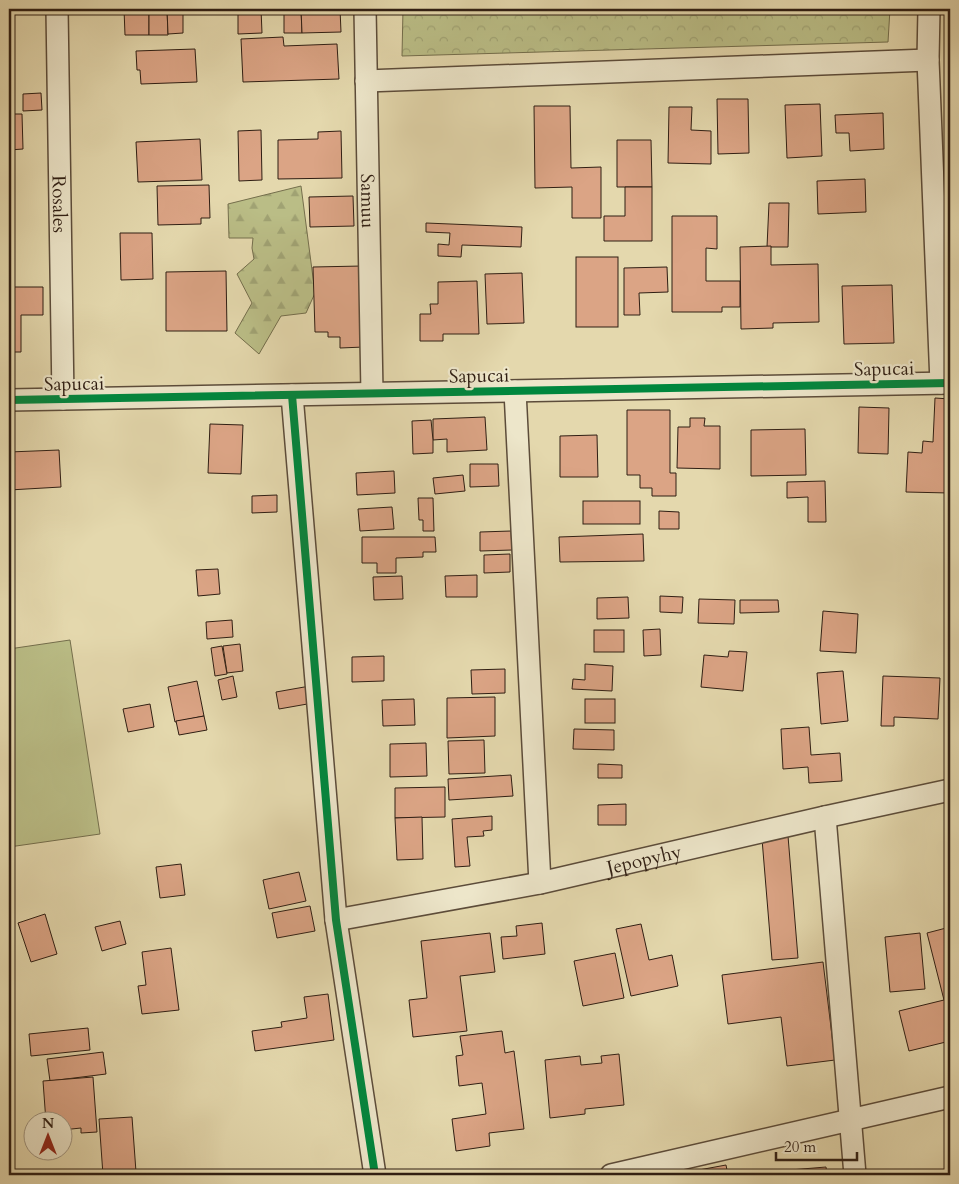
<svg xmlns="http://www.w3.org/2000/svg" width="959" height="1184" font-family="Cardo,serif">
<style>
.green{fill:#babd86;stroke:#746e4c}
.forest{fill:url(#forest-firs);stroke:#746e4c}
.park{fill:url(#park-crowns);stroke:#746e4c}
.building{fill:#dba485;stroke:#2f1e13}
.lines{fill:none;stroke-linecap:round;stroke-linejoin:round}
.street-casing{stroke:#5c4c3a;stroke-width:24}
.street{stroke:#ede6ca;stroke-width:21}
.cycleway-casing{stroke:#ede6ca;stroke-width:11}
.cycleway{stroke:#00873e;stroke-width:8}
.labels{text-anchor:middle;stroke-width:4.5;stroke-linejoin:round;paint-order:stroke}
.street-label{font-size:19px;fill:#2f1e13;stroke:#ede6ca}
</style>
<defs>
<pattern id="forest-firs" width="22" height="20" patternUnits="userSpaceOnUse" patternTransform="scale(1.25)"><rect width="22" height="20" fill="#babd86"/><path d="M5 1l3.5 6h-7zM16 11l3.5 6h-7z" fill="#a0a273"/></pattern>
<pattern id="park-crowns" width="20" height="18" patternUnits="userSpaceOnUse" patternTransform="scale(1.25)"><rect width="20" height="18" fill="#babd86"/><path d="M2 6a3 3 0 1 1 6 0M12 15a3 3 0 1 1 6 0" fill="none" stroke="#a0a273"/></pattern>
</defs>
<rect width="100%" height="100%" fill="#e4d8ad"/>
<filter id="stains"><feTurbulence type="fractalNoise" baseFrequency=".004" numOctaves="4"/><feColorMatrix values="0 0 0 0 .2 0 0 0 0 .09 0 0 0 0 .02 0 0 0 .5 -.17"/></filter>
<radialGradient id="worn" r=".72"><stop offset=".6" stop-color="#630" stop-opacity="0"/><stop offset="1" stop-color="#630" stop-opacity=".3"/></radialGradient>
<!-- green -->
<polygon class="green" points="70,640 100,834 9,847 9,649"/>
<!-- forest -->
<polygon class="forest" points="301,186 315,293 306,313 281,316 259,354 235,333 252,303 237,274 254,259 252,248 253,238 229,238 228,204"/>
<!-- park -->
<polygon class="park" points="403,9 890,9 888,42 402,56"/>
<!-- building -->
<g class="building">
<polygon points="124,9 149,9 149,35 125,35"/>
<polygon points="149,9 167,9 168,35 149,35"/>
<polygon points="167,9 183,9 183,33 168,34"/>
<polygon points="238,9 261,9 262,33 238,34"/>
<polygon points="284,9 301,9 302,33 284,33"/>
<polygon points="301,9 340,9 341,32 302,33"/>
<polygon points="283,37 284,46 337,44 339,79 243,82 241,39"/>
<polygon points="195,49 197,82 141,84 140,70 137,70 136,51"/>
<polygon points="41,93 42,110 23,111 23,94"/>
<polygon points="717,99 748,99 749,153 718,154"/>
<polygon points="820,104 822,156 787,158 785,105"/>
<polygon points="534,106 570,106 571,168 601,167 601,218 572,218 572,187 535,188"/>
<polygon points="669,107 692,107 691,130 711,131 711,164 668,163"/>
<polygon points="883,113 884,149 850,151 849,133 836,133 835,115"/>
<polygon points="9,114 22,114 23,149 9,150"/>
<polygon points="261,130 262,180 239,181 238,131"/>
<polygon points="341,131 342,178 278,179 278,140 318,139 318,132"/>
<polygon points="200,139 202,180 138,182 136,142"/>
<polygon points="617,140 651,140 652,187 617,187"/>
<polygon points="865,179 866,212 818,214 817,181"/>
<polygon points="209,185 210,218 201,218 201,224 158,225 157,186"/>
<polygon points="625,187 652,187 652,241 604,241 604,216 625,216"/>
<polygon points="353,196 354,226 310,227 309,197"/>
<polygon points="769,203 789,203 788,247 767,247"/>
<polygon points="672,216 717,216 717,249 706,248 706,281 740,281 740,307 722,307 722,312 672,312"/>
<polygon points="426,223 522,227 521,247 462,245 461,257 438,256 438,244 449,245 450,233 426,232"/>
<polygon points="120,233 152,233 153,279 121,280"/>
<polygon points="771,246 771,265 818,264 819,322 773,323 773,328 741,329 740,247"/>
<rect x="576" y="257" width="42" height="70"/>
<polygon points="362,266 364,347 340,348 340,337 328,337 328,332 315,332 313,267"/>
<polygon points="667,267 668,292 639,293 640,315 624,315 624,268"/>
<polygon points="226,271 227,331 166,331 166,272"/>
<polygon points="522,273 524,323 487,324 485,274"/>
<polygon points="477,281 479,334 443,334 443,341 420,341 420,314 431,314 430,304 438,304 438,282"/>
<polygon points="892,285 894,343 844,344 842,286"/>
<polygon points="9,287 43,287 43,315 21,315 21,352 9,352"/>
<polygon points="935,398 950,399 949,493 906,492 908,452 922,453 923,441 933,442"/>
<polygon points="859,407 889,408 888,454 858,453"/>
<polygon points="627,410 670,410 670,473 676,473 676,496 652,496 652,488 640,488 640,475 627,475"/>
<polygon points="485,417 487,450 447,452 447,439 433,440 433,419"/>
<polygon points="690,418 705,418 704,426 720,426 720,469 677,468 678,427 690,427"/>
<polygon points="431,420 433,440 433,453 413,454 412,421"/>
<polygon points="210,424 243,425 241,474 208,473"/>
<polygon points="805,429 806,475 751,476 751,430"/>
<polygon points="597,435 598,477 560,477 560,436"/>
<polygon points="59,450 61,487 9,490 9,452"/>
<polygon points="470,464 498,464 499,486 470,487"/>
<polygon points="394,471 395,493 357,495 356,473"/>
<polygon points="463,475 465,491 435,494 433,478"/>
<polygon points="825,481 826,522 808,522 808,497 787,498 787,482"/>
<polygon points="277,495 277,512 252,513 252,496"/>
<polygon points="418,498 433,498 434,531 423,531 423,520 419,520"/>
<rect x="583" y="501" width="57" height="23"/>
<polygon points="392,507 394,529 360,531 358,509"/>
<polygon points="659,511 679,512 679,529 659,529"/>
<polygon points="511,531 512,550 480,551 480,532"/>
<polygon points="643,534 644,561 560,562 559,537"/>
<polygon points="362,537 435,537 436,552 423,552 423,557 396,558 396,573 377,573 377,563 362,563"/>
<polygon points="510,554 510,572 484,573 484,555"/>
<polygon points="218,569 220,594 198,596 196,570"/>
<polygon points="477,575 477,597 446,597 445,576"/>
<polygon points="402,576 403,599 374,600 373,577"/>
<polygon points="660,596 683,597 682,613 660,612"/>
<polygon points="628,597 629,618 597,619 597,598"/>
<polygon points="699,599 735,600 734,624 698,623"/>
<polygon points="740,600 778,600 779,612 740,613"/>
<polygon points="823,611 858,614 856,653 820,651"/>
<polygon points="232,620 233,637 207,639 206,622"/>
<polygon points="660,629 661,655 644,656 643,630"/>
<rect x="594" y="630" width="30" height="22"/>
<polygon points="240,644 243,671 227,673 223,646"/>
<polygon points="222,646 227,674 215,676 211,648"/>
<polygon points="729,651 747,652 743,691 701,687 704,655 728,657"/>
<polygon points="384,656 384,681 352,682 352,657"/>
<polygon points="585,664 613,666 612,691 572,689 573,679 585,680"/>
<polygon points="505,669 505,693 472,694 471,670"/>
<polygon points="843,671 848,721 821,724 817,673"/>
<polygon points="233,676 237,697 222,700 218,680"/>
<polygon points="883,676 940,678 938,719 894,717 894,726 881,726"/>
<polygon points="197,681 204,716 175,722 168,687"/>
<polygon points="310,686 313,703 279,709 276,692"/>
<polygon points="495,697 495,736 447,738 447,698"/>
<polygon points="414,699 415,725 383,726 382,700"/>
<rect x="585" y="699" width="30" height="24"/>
<polygon points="150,704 154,727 128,732 123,709"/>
<polygon points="204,716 207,730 179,735 176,721"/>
<polygon points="809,727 811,755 840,753 842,781 809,783 808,767 783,769 781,729"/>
<polygon points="574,729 614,730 614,750 573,749"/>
<polygon points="484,740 485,773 449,774 448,741"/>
<polygon points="426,743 427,776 390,777 390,744"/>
<polygon points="598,764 622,765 622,778 598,778"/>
<polygon points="511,775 513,796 449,800 448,779"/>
<polygon points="445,787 445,817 395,818 395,788"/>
<polygon points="626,804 626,825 598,825 598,805"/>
<polygon points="492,816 492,830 483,831 484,836 467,837 470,866 455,867 452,819"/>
<polygon points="422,817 423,859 397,860 395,818"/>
<polygon points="788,836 798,958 772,960 762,839"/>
<polygon points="181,864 185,895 160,898 156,867"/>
<polygon points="299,872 306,901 269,909 263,880"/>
<polygon points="310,906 315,931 277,938 272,913"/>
<polygon points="45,914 57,954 31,962 18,923"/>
<polygon points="120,921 126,944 102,951 95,927"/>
<polygon points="542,923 545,954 503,959 501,937 517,936 516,926"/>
<polygon points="641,924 649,960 672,955 678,986 631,996 616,929"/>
<polygon points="950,927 950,1041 909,1051 899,1011 944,1000 927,933"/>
<polygon points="490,933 495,972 460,976 467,1031 413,1037 409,1000 427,998 421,941"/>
<polygon points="920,933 925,989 890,992 885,937"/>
<polygon points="171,948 179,1010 142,1014 138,986 146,985 142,952"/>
<polygon points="615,953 624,998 583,1006 574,961"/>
<polygon points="823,962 835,1060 787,1066 781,1017 728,1024 722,975"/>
<polygon points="328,994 334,1040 255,1051 252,1031 282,1027 281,1022 307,1018 304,997"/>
<polygon points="88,1028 90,1050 31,1056 29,1034"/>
<polygon points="502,1031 505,1053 514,1051 524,1129 489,1133 490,1146 456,1151 452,1119 486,1114 482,1083 459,1086 456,1056 463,1055 460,1036"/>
<polygon points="103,1052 106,1074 50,1081 47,1059"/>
<polygon points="619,1054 624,1105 585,1109 585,1114 550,1118 545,1060 580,1056 581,1065 602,1063 601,1056"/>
<polygon points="93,1077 97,1132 81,1133 81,1128 62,1130 62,1122 46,1122 43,1081"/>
<polygon points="132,1117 136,1172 103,1175 99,1119"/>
<polygon points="726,1165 728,1175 689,1175 688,1172"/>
<polygon points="826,1167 827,1175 790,1175 790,1170"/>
</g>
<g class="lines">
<!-- street casing -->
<g class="street-casing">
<g id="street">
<path id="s1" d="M57 9 63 399"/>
<path id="s2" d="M365 9 372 393"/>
<polyline points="929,9 928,60 941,383"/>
<polyline points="366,81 928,60"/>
<polyline points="515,391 540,883"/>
<polyline points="292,395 336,920 375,1175"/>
<polyline points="9,400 950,383"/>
<polyline points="825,817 855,1175"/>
<path id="s3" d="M336 920 540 883 825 817 950 790"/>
<polyline points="611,1175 950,1097"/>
</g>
</g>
<!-- street -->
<use href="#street" class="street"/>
<!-- cycleway casing -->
<g class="cycleway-casing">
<g id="cycleway">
<polyline points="292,395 336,920 375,1175"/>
<polyline points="9,400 950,383"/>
</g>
</g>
<!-- cycleway -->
<use href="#cycleway" class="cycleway"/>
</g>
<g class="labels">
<!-- street labels -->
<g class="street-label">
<text dy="7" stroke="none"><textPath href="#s2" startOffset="192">Samuu</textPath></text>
<text dy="7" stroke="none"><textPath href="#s1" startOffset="195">Rosales</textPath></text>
<text transform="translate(884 368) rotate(-1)" y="7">Sapucai</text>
<text transform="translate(479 375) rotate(-1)" y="7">Sapucai</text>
<text transform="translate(74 383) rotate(-1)" y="7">Sapucai</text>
<text dy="7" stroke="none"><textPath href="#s3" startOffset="314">Jepopyhy</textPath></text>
</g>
</g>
<!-- margin -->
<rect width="959" height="1184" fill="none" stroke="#e4d8ad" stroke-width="30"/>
<rect x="10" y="10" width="939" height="1164" fill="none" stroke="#2f1e13" stroke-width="2.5"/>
<rect x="15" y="15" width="929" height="1154" fill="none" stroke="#2f1e13"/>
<!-- north arrow -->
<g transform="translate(48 1136)"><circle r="24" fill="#ede6ca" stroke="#a19681"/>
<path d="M0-4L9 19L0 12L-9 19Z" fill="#8f2418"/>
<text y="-8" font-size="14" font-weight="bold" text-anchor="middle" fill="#2f1e13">N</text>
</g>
<!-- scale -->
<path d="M776 1152v8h81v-8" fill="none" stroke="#2f1e13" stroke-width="2.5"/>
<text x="784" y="1152" font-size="15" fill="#2f1e13" stroke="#ede6ca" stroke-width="4" paint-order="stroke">20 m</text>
<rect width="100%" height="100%" filter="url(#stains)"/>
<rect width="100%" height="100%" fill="url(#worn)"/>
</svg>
